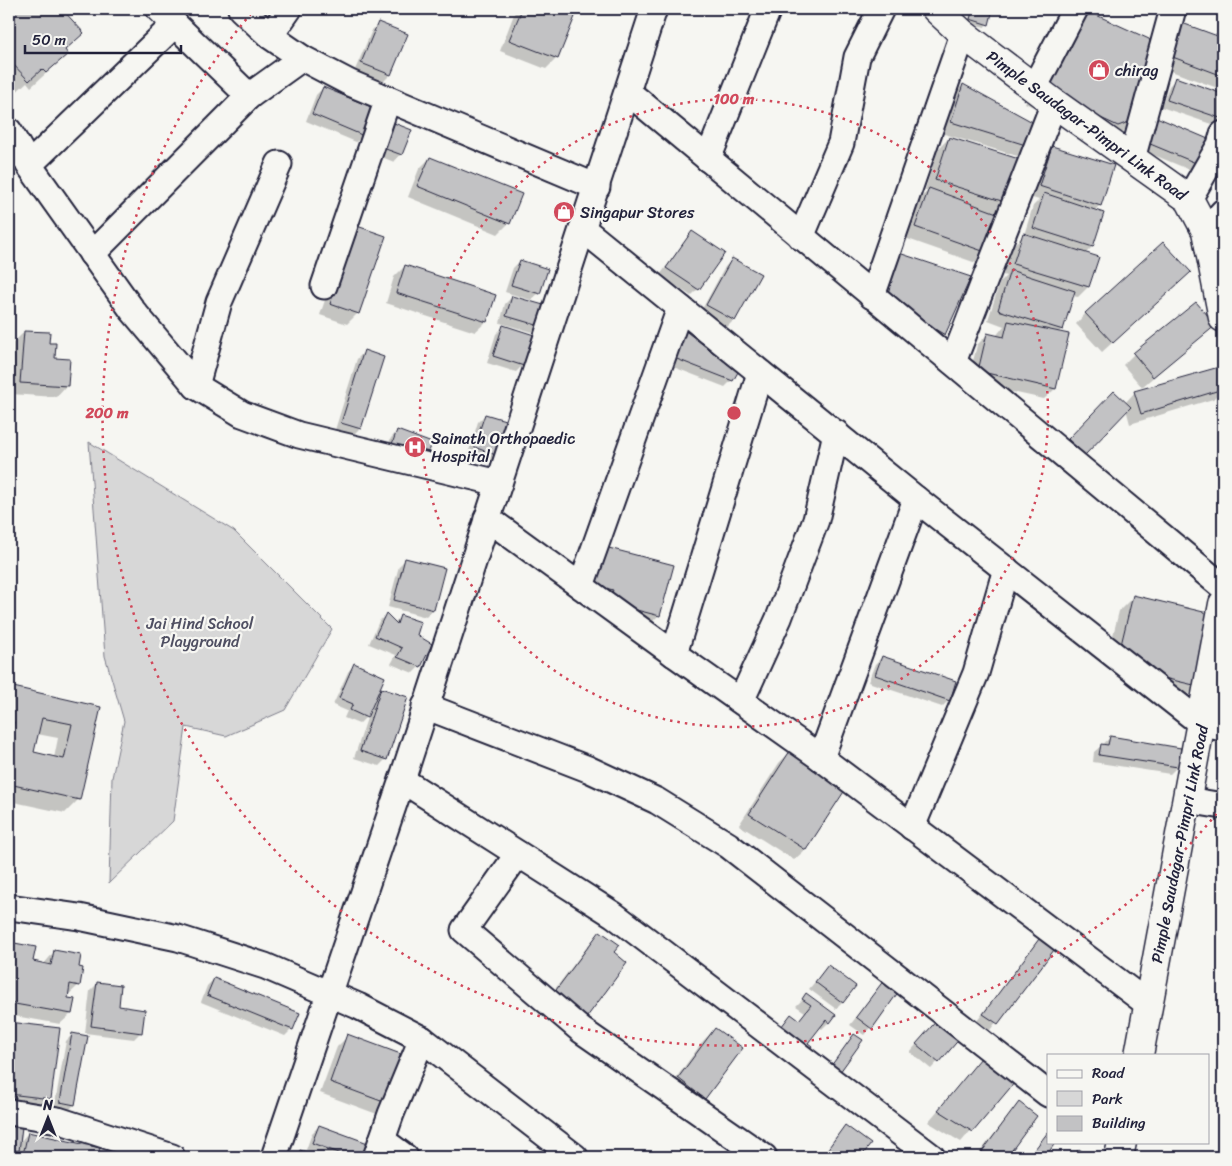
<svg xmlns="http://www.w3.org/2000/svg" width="1232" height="1166" font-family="Sriracha,sans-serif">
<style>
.green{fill:#d7d7d7;stroke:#7c7c89}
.shadow{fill:#0003;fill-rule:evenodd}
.building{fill:#c2c2c4;stroke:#22223b;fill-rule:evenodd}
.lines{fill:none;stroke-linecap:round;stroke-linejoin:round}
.minor-casing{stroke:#22223b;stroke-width:29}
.tertiary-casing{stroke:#22223b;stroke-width:31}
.minor{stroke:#f6f6f2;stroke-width:25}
.tertiary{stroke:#f6f6f2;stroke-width:28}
.ring{fill:none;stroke:#d1495b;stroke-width:2.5;stroke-dasharray:2.5 5}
.labels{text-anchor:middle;stroke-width:4.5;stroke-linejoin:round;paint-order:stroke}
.poi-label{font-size:16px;fill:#22223b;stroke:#f6f6f2;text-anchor:start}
.street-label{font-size:16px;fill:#22223b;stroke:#f6f6f2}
.park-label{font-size:16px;fill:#4f4f62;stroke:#f6f6f2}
.centre{fill:#d1495b;stroke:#f6f6f2;stroke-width:2.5}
.ring-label{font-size:15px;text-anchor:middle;font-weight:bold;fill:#d1495b;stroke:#f6f6f2;stroke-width:4.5;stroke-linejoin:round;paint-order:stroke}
</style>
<rect width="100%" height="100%" fill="#f6f6f2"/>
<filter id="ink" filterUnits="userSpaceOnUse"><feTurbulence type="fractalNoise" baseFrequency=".02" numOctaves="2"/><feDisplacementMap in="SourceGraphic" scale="10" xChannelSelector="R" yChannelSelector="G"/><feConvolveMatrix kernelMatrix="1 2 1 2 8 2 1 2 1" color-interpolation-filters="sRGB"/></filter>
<g filter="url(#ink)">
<!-- green -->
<polygon class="green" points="89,442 234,531 332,629 285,710 226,736 186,727 173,821 109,883 112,778 124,721 105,656"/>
<!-- shadow -->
<g class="shadow">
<polygon points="9,9 61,9 82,33 64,51 52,68 31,87 27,82 14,94 9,89"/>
<polygon points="400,9 423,9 418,14"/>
<polygon points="516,9 577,9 557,58 546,69 500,51"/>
<polygon points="972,9 992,9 985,27 968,23"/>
<polygon points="1063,22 1136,118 1122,133 1103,139 1025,103"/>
<polygon points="379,23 406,35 390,75 383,82 355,70 372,30"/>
<polygon points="1183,24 1223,39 1223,90 1160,67"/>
<polygon points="1176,79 1223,95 1223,120 1217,126 1161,107 1169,86"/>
<polygon points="963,85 1028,145 1017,156 941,133 952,96"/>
<polygon points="323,88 363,135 356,142 306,121 316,95"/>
<polygon points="394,124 410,131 400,155 394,162 377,155 387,131"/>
<polygon points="1147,124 1211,142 1195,172 1137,148"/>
<polygon points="949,138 1007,202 996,214 979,264 905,238 918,200 928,191 925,190 938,149"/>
<polygon points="1052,147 1100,205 1094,211 1102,213 1092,247 1085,254 1088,287 1078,297 1072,296 1062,329 1058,333 1055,389 1044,399 968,382 977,345 988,334 996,336 1004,326 988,320 1000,282 1006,276 1003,275 1012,246 1024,235 1033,206 1039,200 1029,197 1042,158"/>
<polygon points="430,158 509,223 498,234 408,197 419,169"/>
<polygon points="692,232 698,289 691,296 660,275"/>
<polygon points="346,238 358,313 347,324 320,315"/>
<polygon points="894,253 969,278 944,335 933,345"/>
<polygon points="732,260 759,275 734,320 727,327 700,313 725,267"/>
<polygon points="520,261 539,293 531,300 505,292 513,268"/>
<polygon points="405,266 486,322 475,332 386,303 394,277"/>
<polygon points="1178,283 1102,352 1076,324 1086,313"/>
<polygon points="512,297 539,325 532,332 500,323 505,304"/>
<polygon points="1214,325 1142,387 1123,365 1134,354"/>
<polygon points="503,327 523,365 516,372 487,363 496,334"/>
<polygon points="24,332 48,344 54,360 68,361 66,386 56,397 10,394 13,343"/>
<polygon points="677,337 732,380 725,387 663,363"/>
<polygon points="364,352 360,428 353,435 335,430 357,359"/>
<polygon points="1218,368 1223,389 1213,399 1130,424 1126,409 1077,461 1062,447 1114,393 1125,403 1135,392"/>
<polygon points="485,415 510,423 493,464 468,454 478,422"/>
<polygon points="398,431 431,444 384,454 391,438"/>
<polygon points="406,559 444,569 433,610 426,617 388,607 399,566"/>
<polygon points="595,559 659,615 648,626 585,596"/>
<polygon points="1134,596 1197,686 1183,700 1137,689 1106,664 1119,611"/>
<polygon points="386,615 394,623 400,617 415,635 420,666 413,673 391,664 396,655 369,644 379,621"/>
<polygon points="882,657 949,700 942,707 868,682 875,664"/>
<polygon points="354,665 376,695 381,689 386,759 379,766 354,758 368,715 359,724 344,718 347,711 333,705 348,672"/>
<path d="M9 687 100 708 79 799 65 813 9 801ZM37 734 58 738 54 758 33 753Z"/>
<polygon points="1110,738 1177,767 1170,774 1093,762 1094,752"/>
<polygon points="790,752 845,788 805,850 794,860 739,825 779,763"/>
<polygon points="600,932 612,953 569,1035 556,1026 560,1021 543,1005 590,943"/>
<polygon points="1039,940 1052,950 990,1030 977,1021"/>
<polygon points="9,944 32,962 43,965 54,952 78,968 79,985 67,996 71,1014 60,1024 9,1015"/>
<polygon points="828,966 843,1002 836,1009 809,989"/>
<polygon points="214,979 292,1029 285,1036 201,1002 207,986"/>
<polygon points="884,982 898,992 864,1035 850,1025"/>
<polygon points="97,984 141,1032 134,1039 85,1033 90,991"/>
<polygon points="807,995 829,1022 822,1029 819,1027 769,1043 791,1016 798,1021 805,1012 796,1006"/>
<polygon points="9,1023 59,1029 50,1099 39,1110 9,1106"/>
<polygon points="932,1026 960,1037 931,1069 910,1052"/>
<polygon points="715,1029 704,1098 694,1108 668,1089 704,1040"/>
<polygon points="73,1034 74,1105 67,1112 54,1109 66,1041"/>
<polygon points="348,1036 388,1103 377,1114 320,1093 337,1047"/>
<polygon points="971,1071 1013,1082 961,1142 928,1122"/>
<polygon points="1019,1103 1036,1116 1005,1157 976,1157"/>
<polygon points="319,1126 370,1157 294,1157 300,1151 315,1156 316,1154 306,1150 312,1133"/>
<polygon points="9,1127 20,1128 19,1143 28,1133 98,1149 97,1157 17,1157 19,1149 9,1157"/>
</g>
<!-- building -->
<g class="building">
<polygon points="9,9 62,9 84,33 65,50 68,54 46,73 42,69 29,81 9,60"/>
<polygon points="522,9 578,9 558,59 509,40"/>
<polygon points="973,9 993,9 989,25 970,19"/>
<polygon points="1083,9 1149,39 1155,51 1137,119 1118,126 1038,89"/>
<polygon points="378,22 408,34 391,75 361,63"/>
<polygon points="1182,23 1223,38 1223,76 1170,56"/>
<polygon points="1175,77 1223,94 1223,119 1167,100"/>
<polygon points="963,84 1038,125 1029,146 951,122"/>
<polygon points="323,87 376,109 364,136 312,114"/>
<polygon points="1154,116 1213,141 1203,166 1143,141"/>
<polygon points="394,123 412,130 402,155 383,148"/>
<polygon points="949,137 1022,160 1008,203 935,180"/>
<polygon points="1052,146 1114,165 1101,206 1039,186"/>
<polygon points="430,157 522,194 510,224 417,186"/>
<polygon points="929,188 1005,216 991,254 915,227"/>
<polygon points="1044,193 1104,213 1093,247 1033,228"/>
<polygon points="357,226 386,236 359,314 330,304"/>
<polygon points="692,231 725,253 699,290 666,268"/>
<polygon points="1023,233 1099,257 1089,287 1013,264"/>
<polygon points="1163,242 1191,272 1113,343 1085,313"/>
<polygon points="893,251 971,277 945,335 878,295"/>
<polygon points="732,258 761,274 735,321 706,305"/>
<polygon points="520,260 548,269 540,294 511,285"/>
<polygon points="405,265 496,295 487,322 396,293"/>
<polygon points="1010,270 1075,291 1063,330 998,310"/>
<polygon points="512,296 547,306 540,326 506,316"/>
<polygon points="1196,302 1216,325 1153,377 1133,353"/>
<polygon points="1008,321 1069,334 1056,389 978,371 987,333 1004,337"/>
<polygon points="503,325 534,335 524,366 493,356"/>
<polygon points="683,329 738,372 733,381 669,356"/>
<polygon points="24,331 50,332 49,343 56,343 55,358 70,359 68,386 20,383"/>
<polygon points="364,350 384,357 361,429 341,423"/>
<polygon points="1219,367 1223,389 1141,414 1134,391"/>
<polygon points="1114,391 1131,407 1085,455 1068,439"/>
<polygon points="485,414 512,422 501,457 474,447"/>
<polygon points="397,430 432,443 426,460 391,447"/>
<polygon points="605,547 674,565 660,616 609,603 613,590 595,585"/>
<polygon points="405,558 445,568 434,610 394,600"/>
<polygon points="1133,595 1216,615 1198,686 1151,675 1120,649"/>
<polygon points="386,613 397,624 400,615 421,622 417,635 432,644 421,667 397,657 402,648 375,636"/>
<polygon points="882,656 956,681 950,701 875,675"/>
<polygon points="354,663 385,677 367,718 350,710 353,704 339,698"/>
<path d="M9 686 101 707 80 800 9 784V745L14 722 9 721ZM42 718 72 724 64 759 34 752Z"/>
<polygon points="381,688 408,697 387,760 360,751"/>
<polygon points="1110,736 1181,748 1178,767 1099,755 1101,744 1108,745"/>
<polygon points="790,751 847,787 806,850 749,814"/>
<polygon points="600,931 620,945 614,952 627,963 581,1025 553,994"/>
<polygon points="1039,939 1054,950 998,1024 983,1014"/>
<polygon points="9,942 36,947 33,961 51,965 54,950 81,955 79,967 83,968 80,986 70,984 68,998 75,999 72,1014 9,1003"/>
<polygon points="828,965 856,986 843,1003 815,982"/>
<polygon points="214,978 300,1013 293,1030 207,995"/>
<polygon points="884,980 899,991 872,1029 856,1017"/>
<polygon points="97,982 121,985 119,1006 145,1010 142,1033 91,1026"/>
<polygon points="806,993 836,1015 830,1023 826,1020 808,1043 812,1046 804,1057 775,1035 791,1014 799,1020 811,1005 802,999"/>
<polygon points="939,1018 961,1037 939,1063 916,1044"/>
<polygon points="9,1022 60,1028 51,1099 9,1094"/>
<polygon points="715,1028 743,1048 705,1099 678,1078"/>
<polygon points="72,1033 88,1036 75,1105 60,1102"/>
<polygon points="347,1034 406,1056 389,1104 330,1082"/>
<polygon points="854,1034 863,1040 840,1072 831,1066"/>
<polygon points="981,1058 1015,1082 973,1132 938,1110"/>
<polygon points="1019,1102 1037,1116 1007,1157 978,1157"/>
<polygon points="319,1125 376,1146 371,1157 350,1157 312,1143"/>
<polygon points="845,1125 871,1144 861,1157 822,1157"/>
<polygon points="9,1126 22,1127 19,1151 9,1150"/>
<polygon points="28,1132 100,1148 98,1157 35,1157 23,1155"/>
<polygon points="1048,1132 1048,1142 1056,1142 1045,1157 1029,1157"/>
<polygon points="1079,1149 1090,1157 1073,1157"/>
<polygon points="300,1150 322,1157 297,1157"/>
</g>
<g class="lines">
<!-- minor casing -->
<g class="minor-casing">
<g id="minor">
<polyline points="159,9 249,96"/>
<polyline points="241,9 270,36 302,58 350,83 597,187"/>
<polyline points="270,36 289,9"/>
<polyline points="1034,88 1075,9"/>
<polyline points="628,92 1223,587"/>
<polyline points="9,131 29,165 133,311 196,386 242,414 299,435 499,483"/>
<polyline points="708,159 768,9"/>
<polyline points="1132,159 1173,9"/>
<polyline points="29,165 175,24"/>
<polyline points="1189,199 1220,145 1223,134"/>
<polyline points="583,229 916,499 1202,724 1223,728"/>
<polyline points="1206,231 1223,212"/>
<polyline points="801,237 841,143 857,57 881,9"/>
<polyline points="92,254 249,96 302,58"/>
<polyline points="324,286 388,99"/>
<polyline points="872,296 963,34"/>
<polyline points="953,362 1054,103"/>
<polyline points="196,386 219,302 279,164"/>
<polyline points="487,518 674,654 821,758 1148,1004"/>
<polyline points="581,586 680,308"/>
<polyline points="674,654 760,373"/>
<polyline points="741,701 779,618 816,520 836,433"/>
<polyline points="425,706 588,769 657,801 728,845 1048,1094"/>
<polyline points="821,758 916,499"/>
<polyline points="402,780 614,915 932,1157"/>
<polyline points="1187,800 1223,806"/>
<polyline points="912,827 976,673 1006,569"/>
<polyline points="518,854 464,930 581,1030 764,1157"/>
<polyline points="9,907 79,917 178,938 265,966 358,1006 422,1039 575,1157"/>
<polyline points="9,1112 58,1120 172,1157"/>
<polyline points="382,1140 405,1157"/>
<polyline points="274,1157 402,780 654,9"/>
<polyline points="376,1157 391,1114 422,1039"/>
</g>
</g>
<!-- tertiary casing -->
<g class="tertiary-casing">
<g id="tertiary">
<polyline points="936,9 963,34 1054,103 1189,199 1206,231 1223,318"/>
<polyline points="1139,1055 1223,604"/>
<polyline points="1119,1157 1122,1142"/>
</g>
</g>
<!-- minor -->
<use href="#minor" class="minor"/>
<!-- tertiary -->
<use href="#tertiary" class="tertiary"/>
</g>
</g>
<!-- distance rings -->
<g class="ring">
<circle cx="734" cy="413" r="314"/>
<path d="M1221 808A627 627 0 1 1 254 10"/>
</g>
<!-- icons -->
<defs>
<g id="shop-disc" transform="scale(1.125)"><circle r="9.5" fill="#d1495b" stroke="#f6f6f2"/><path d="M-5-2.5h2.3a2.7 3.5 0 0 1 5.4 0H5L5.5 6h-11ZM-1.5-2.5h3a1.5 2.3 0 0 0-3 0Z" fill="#fff"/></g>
<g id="hospital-disc" transform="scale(1.125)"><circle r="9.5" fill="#d1495b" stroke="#f6f6f2"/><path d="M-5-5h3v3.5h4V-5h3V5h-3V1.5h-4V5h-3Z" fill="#fff"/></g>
</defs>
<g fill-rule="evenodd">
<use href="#shop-disc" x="1099" y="70"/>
<use href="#shop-disc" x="564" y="212"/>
<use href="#hospital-disc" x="415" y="447"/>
</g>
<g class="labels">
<!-- poi labels -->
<g class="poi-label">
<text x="1115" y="76">chirag</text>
<text x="580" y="218">Singapur Stores</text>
<text x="431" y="444">Sainath Orthopaedic<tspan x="431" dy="18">Hospital</tspan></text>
</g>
<!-- street labels -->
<g class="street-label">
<text transform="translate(1087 125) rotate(36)" y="6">Pimple Saudagar-Pimpri Link Road</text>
<text transform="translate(1179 844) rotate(-79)" y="6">Pimple Saudagar-Pimpri Link Road</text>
</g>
<!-- park labels -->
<g class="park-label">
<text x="200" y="629">Jai Hind School<tspan x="200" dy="18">Playground</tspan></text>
</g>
</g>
<circle cx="734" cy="413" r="8" class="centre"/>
<g class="ring-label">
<text x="734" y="104">100 m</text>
<text x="107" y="418">200 m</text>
</g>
<!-- margin -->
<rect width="1232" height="1166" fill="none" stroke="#f6f6f2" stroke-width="30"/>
<rect x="15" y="15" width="1202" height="1136" fill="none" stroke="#22223b" stroke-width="2" filter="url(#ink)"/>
<!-- legend -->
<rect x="1047" y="1054" width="162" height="90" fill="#f6f6f2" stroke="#a1a1a9"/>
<rect x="1057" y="1070" width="25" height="8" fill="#f6f6f2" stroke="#a1a1a9"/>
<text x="1092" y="1078" font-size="15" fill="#22223b">Road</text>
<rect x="1057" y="1091" width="25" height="15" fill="#d7d7d7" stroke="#a1a1a9"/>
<text x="1092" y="1104" font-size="15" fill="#22223b">Park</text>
<rect x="1057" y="1116" width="25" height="15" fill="#c2c2c4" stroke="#a1a1a9"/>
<text x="1092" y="1128" font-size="15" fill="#22223b">Building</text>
<!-- north arrow -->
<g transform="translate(48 1118)" stroke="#f6f6f2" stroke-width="4" paint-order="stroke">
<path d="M0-4L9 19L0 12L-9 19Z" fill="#22223b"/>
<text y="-8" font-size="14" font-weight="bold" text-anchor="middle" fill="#22223b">N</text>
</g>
<!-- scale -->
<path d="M25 45v8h156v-8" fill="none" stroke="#22223b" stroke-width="2.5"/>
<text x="32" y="45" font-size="15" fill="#22223b" stroke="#f6f6f2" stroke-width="4" paint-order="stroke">50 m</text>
</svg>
